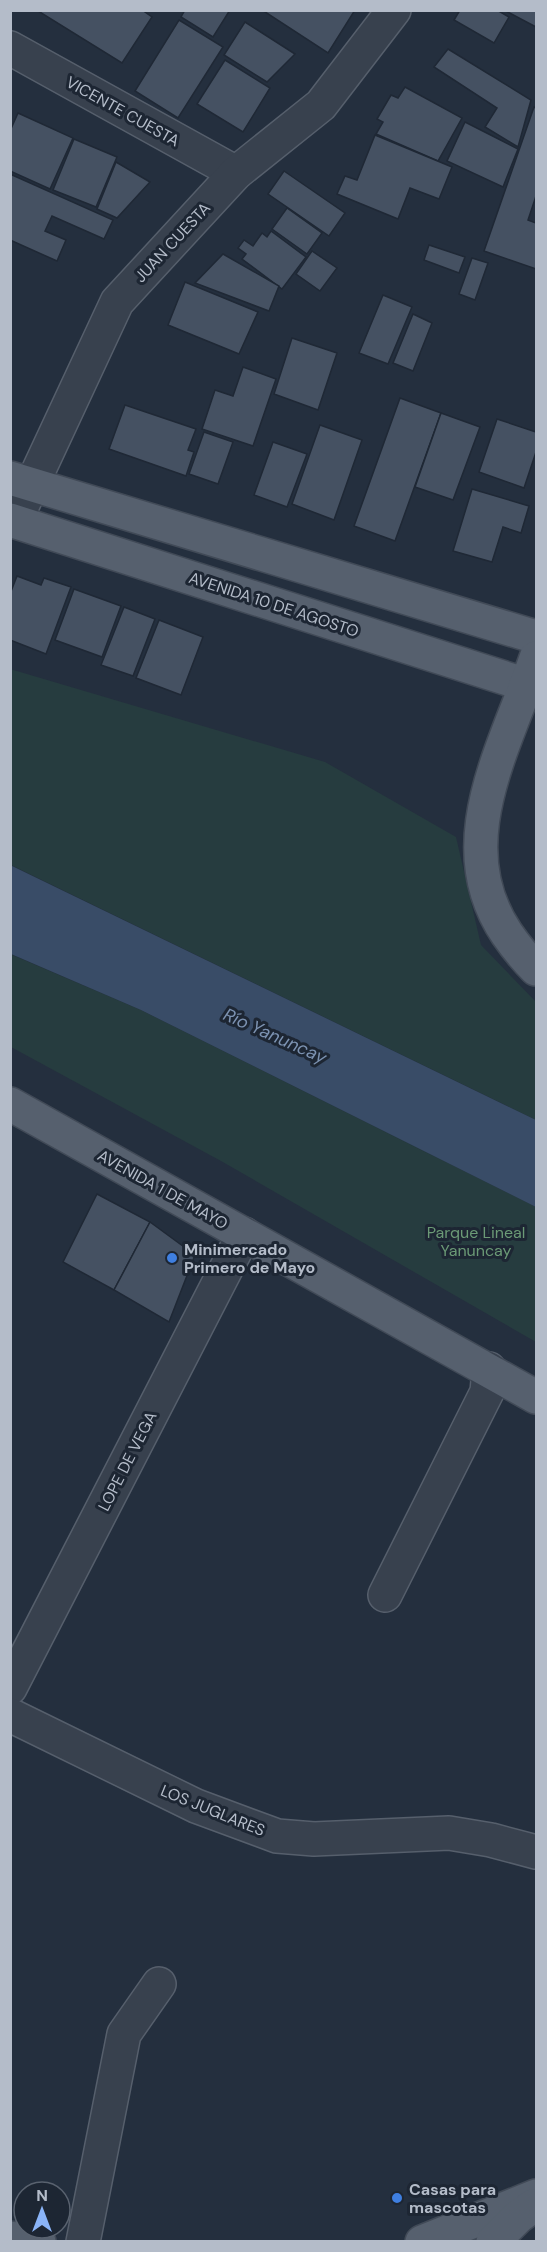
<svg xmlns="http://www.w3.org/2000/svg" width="547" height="2252" font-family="'DM Sans',sans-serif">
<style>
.green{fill:#263c3f}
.water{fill:#394c67}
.building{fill:#455162;stroke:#1f2835;stroke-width:1.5}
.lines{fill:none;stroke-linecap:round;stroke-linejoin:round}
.minor-casing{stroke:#565f6c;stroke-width:36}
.major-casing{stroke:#414a57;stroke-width:36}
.minor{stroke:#38414e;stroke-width:33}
.major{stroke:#56606e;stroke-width:33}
.shop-dot{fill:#3f7fe0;stroke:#1d2633;stroke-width:2}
.labels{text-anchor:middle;stroke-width:6;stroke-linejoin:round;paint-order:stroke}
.street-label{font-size:16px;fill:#b4bcc9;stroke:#1d2633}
.park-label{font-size:16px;fill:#6b9a76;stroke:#1d2633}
.poi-label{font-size:16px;font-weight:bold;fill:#b4bcc9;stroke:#1d2633;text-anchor:start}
.water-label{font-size:18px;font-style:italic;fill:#7c92b1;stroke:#1d2633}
</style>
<rect width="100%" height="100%" fill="#242f3e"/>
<!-- green -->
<g class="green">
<polygon points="10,669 325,762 456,837 481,945 536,1002 536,1120 11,865"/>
<polygon points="10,954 141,1010 536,1207 536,1342 221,1161 11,1047"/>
</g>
<!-- water -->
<polygon class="water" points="10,865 536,1120 536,1207 141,1010 11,954"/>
<!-- building -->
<g class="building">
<polygon points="142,10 152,17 122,63 38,11"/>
<polygon points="185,10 230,10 213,37 181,17"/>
<polygon points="262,10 355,10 328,53"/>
<polygon points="460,10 497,10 509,17 494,43 454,20"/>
<polygon points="504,10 536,10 536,27"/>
<polygon points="179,20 223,47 178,118 135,91"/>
<polygon points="245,22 295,54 267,82 224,55"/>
<polygon points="448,49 531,100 518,147 485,127 497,108 434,67"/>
<polygon points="225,60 270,88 243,132 197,104"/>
<polygon points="405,87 462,118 438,161 376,134 383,122 377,119 391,95 398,98"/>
<polygon points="534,107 536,108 536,196 528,220 536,223 536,269 484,251"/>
<polygon points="18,113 73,138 50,189 10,171 10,131"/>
<polygon points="465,122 518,149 503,187 447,161"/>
<polygon points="375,135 452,167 439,199 410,188 398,219 337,194 345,176 357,180"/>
<polygon points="74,139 117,157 96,207 53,190"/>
<polygon points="116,162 150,182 117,218 97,209"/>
<polygon points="284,171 345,213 329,236 268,194"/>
<polygon points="10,174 113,220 104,239 52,216 45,231 66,240 57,261 10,240"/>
<polygon points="287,208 322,233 307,254 272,229"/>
<polygon points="271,231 306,257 282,289 242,259 246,254 238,248 244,240 253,246 262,233 267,237"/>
<polygon points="429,245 465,257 459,273 424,260"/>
<polygon points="312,251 337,268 320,291 296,274"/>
<polygon points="223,254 279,286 269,311 195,283"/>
<polygon points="472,258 488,263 475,300 459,294"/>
<polygon points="185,282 258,312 239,354 168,325"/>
<polygon points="383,295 412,307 388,364 359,353"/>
<polygon points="413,314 432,323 413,371 393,363"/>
<polygon points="292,338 337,353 318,410 274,394"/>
<polygon points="243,367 276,379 253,446 202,429 215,390 233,396"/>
<polygon points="400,398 441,413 395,541 354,526"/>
<polygon points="125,405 196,429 188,450 194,452 186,476 109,449"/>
<polygon points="441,413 480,427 453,500 415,487"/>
<polygon points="497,419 536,432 536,452 524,488 479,472"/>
<polygon points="320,425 362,440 334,520 292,504"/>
<polygon points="204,432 233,442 218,484 189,474"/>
<polygon points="273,442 307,454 287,507 254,495"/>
<polygon points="472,489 529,506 521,533 503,527 492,562 453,551"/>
<polygon points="17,576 41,585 44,578 71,587 46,654 10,640 10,594"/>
<polygon points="74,589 121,606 102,657 55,640"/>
<polygon points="124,607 155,619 133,676 101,665"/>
<polygon points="159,620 203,637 181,695 136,678"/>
<polygon points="97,1194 150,1222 114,1290 63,1262"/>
<polygon points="150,1222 195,1255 169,1322 114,1290"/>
</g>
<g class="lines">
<!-- minor casing -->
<g class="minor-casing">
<g id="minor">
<polyline points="10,48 236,173"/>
<polyline points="15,521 117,302 236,173 321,105 394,10"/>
<polyline points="385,1595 487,1392 489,1369"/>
<polyline points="10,1688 244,1234"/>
<polyline points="10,1715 196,1806 277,1836 314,1839 449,1833 491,1840 536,1852"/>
<polyline points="83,2242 124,2034 159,1984"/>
</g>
</g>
<!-- major casing -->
<g class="major-casing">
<g id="major">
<polyline points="10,478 536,637"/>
<polyline points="10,520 536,688"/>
<path d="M536 658C506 746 446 845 507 934 516 947 525 958 536 969"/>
<polyline points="10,1104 536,1397"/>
<polyline points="10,2238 39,2242"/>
<polyline points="422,2242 536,2196"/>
<polyline points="493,2242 518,2217 533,2206"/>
</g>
</g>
<!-- minor -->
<use href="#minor" class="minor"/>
<!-- major -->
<use href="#major" class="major"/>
</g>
<!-- markers -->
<g class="shop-dot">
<circle cx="172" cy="1258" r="6"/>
<circle cx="397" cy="2198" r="6"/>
</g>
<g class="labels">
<!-- street labels -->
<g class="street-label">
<text transform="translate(123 111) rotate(29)" y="6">VICENTE CUESTA</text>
<text transform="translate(172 242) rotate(-47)" y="6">JUAN CUESTA</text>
<text transform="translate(274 604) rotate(18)" y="6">AVENIDA 10 DE AGOSTO</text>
<text transform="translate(163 1189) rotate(29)" y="6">AVENIDA 1 DE MAYO</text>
<text transform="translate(127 1461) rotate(-63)" y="6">LOPE DE VEGA</text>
<text transform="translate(213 1810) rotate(22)" y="6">LOS JUGLARES</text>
</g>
<!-- park labels -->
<g class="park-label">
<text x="476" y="1238">Parque Lineal<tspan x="476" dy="18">Yanuncay</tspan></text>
</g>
<!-- poi labels -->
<g class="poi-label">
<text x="184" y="1255">Minimercado<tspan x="184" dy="18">Primero de Mayo</tspan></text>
<text x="409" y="2195">Casas para<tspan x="409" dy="18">mascotas</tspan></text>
</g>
<!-- water labels -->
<g class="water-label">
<text transform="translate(275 1036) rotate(24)" y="6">Río Yanuncay</text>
</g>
</g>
<!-- border -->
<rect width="547" height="2252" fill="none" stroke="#b4bcc9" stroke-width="24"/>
<!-- north arrow -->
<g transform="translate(42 2210)"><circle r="28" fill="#1d2633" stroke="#59626f" stroke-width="1.5"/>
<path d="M0-4.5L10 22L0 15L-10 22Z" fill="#8ab4f8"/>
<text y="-9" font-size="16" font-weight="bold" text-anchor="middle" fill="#b4bcc9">N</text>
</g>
</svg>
